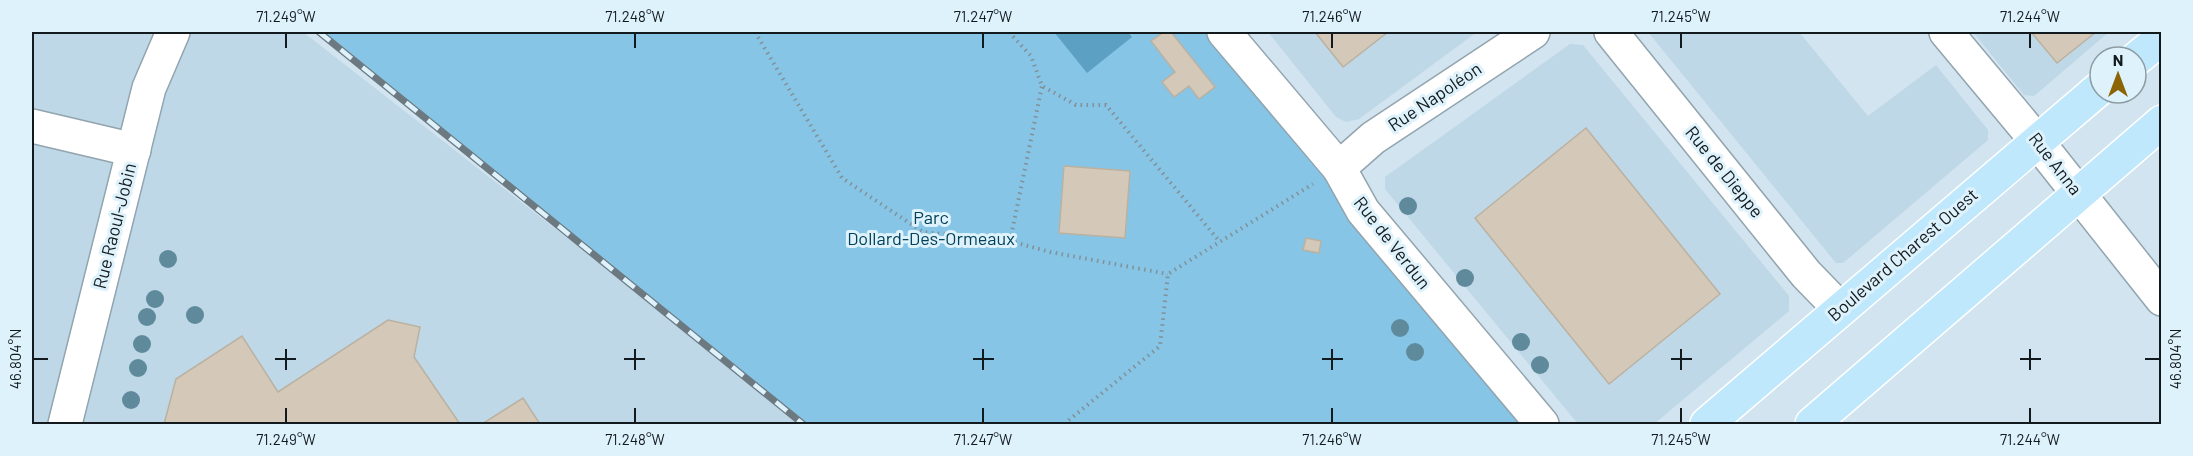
<svg xmlns="http://www.w3.org/2000/svg" width="2193" height="456" font-family="Barlow,sans-serif">
<style>
.built{fill:#bed8e7}
.green{fill:#86c5e5}
.water{fill:#5ca1c4}
.building{fill:#d4c9b9;stroke:#bbb1a1;stroke-width:1.5}
.lines{fill:none;stroke-linecap:round;stroke-linejoin:round}
.street-casing{stroke:#92a4ae;stroke-width:36}
.primary-casing{stroke:#fff;stroke-width:36}
.path{stroke:#829098;stroke-width:4;stroke-dasharray:1.5 4.5;stroke-linecap:butt}
.street{stroke:#fff;stroke-width:33}
.primary{stroke:#c0e8fc;stroke-width:33}
.rail-casing{stroke:#6d7981;stroke-width:7}
.rail{stroke:#def2fc;stroke-width:4.5;stroke-dasharray:14;stroke-linecap:butt}
.tree{fill:#5f8a9c}
.ticks{fill:none;stroke:#131a1e;stroke-width:2}
.labels{text-anchor:middle;stroke-width:6;stroke-linejoin:round;paint-order:stroke}
.street-label{font-size:18px;fill:#131a1e;stroke:#def2fc}
.park-label{font-size:18px;fill:#024159;stroke:#def2fc}
.neatline{fill:none;stroke:#131a1e;stroke-width:2}
.ticks-label{font-size:15px;text-anchor:middle;fill:#131a1e}
</style>
<rect width="100%" height="100%" fill="#d1e4ef"/>
<!-- built -->
<g class="built">
<polygon points="32,32 303,32 806,424 32,424"/>
<polygon points="1268,32 1477,32 1359,119 1346,122 1336,117"/>
<polygon points="1648,32 1799,32 1868,116 1936,65 1988,130 1988,140 1843,263 1836,263"/>
<polygon points="1973,32 2109,32 2034,96 2024,95"/>
<polygon points="1570,44 1583,45 1789,296 1789,311 1654,424 1578,424 1385,189 1385,177"/>
</g>
<!-- green -->
<polygon class="green" points="320,32 1224,32 1542,424 807,424"/>
<!-- water -->
<polygon class="water" points="1054,32 1128,32 1132,37 1087,73"/>
<!-- building -->
<g class="building">
<polygon points="1164,32 1171,32 1215,87 1199,99 1189,86 1174,97 1162,82 1175,72 1151,41"/>
<polygon points="1315,32 1388,32 1343,67"/>
<polygon points="2031,32 2096,32 2057,63"/>
<polygon points="1586,128 1720,294 1609,384 1475,218"/>
<polygon points="1064,166 1130,171 1125,238 1059,233"/>
<polygon points="1306,238 1321,241 1319,253 1303,250"/>
<polygon points="388,320 420,327 414,357 460,424 164,424 176,379 242,336 278,392"/>
<polygon points="523,398 540,424 482,424"/>
</g>
<g class="lines">
<!-- street casing -->
<g class="street-casing">
<g id="street">
<polyline points="1224,32 1339,168 1363,211 1542,424"/>
<polyline points="1611,32 1806,274 1840,309"/>
<polyline points="1946,32 2036,140 2162,299"/>
<polyline points="32,126 134,150"/>
<polyline points="1339,168 1373,138 1533,32"/>
<polyline points="65,424 149,88 173,32"/>
</g>
</g>
<!-- primary casing -->
<g class="primary-casing">
<g id="primary">
<polyline points="2136,59 2162,38"/>
<polyline points="1707,424 2100,88"/>
<polyline points="1812,424 2162,122"/>
</g>
</g>
<!-- path -->
<g class="path">
<polyline points="755,32 842,178 923,232 1010,241 1050,252 1168,274"/>
<polyline points="1009,32 1031,56 1042,86 1076,105 1106,105 1220,242"/>
<polyline points="1010,241 1042,86"/>
<polyline points="1064,424 1160,346 1168,274 1313,184"/>
</g>
<!-- street -->
<use href="#street" class="street"/>
<!-- primary -->
<use href="#primary" class="primary"/>
<!-- rail casing -->
<g class="rail-casing">
<polyline id="rail" points="319,32 803,424"/>
</g>
<!-- rail -->
<use href="#rail" class="rail"/>
</g>
<!-- trees -->
<g class="tree">
<circle cx="1408" cy="206" r="9"/>
<circle cx="168" cy="259" r="9"/>
<circle cx="1465" cy="278" r="9"/>
<circle cx="155" cy="299" r="9"/>
<circle cx="195" cy="315" r="9"/>
<circle cx="147" cy="317" r="9"/>
<circle cx="1400" cy="328" r="9"/>
<circle cx="1521" cy="342" r="9"/>
<circle cx="142" cy="344" r="9"/>
<circle cx="1415" cy="352" r="9"/>
<circle cx="1540" cy="365" r="9"/>
<circle cx="138" cy="368" r="9"/>
<circle cx="131" cy="400" r="9"/>
</g>
<!-- ticks -->
<path class="ticks" d="M286 33V48M635 33V48M983 33V48M1332 33V48M1681 33V48M2030 33V48M286 349V370M635 349V370M983 349V370M1332 349V370M1681 349V370M2030 349V370M33 359H48M275 359H296M624 359H645M973 359H994M1322 359H1343M1671 359H1692M2020 359H2041M2145 359H2160M286 408V423M635 408V423M983 408V423M1332 408V423M1681 408V423M2030 408V423"/>
<g class="labels">
<!-- street labels -->
<g class="street-label">
<text transform="translate(1435 97) rotate(-34)" y="6">Rue Napoléon</text>
<text transform="translate(2055 164) rotate(52)" y="6">Rue Anna</text>
<text transform="translate(1724 172) rotate(51)" y="6">Rue de Dieppe</text>
<text transform="translate(115 226) rotate(-76)" y="6">Rue Raoul-Jobin</text>
<text transform="translate(1392 243) rotate(52)" y="6">Rue de Verdun</text>
<text transform="translate(1903 255) rotate(-41)" y="6">Boulevard Charest Ouest</text>
</g>
<!-- park labels -->
<g class="park-label">
<text x="931" y="224">Parc<tspan x="931" dy="21">Dollard-Des-Ormeaux</tspan></text>
</g>
</g>
<!-- border -->
<rect width="2193" height="456" fill="none" stroke="#def2fc" stroke-width="66"/>
<!-- north arrow -->
<g transform="translate(2118 75)"><circle r="28" fill="#def2fc" stroke="#8d9ca3" stroke-width="1.5"/>
<path d="M0-4.5L10 22L0 15L-10 22Z" fill="#8c6305"/>
<text y="-9" font-size="16" font-weight="bold" text-anchor="middle" fill="#131a1e">N</text>
</g>
<rect x="33" y="33" width="2127" height="390" class="neatline"/>
<g class="ticks-label">
<text x="286" y="22">71.249°W</text>
<text x="635" y="22">71.248°W</text>
<text x="983" y="22">71.247°W</text>
<text x="1332" y="22">71.246°W</text>
<text x="1681" y="22">71.245°W</text>
<text x="2030" y="22">71.244°W</text>
<text transform="translate(16 359) rotate(-90)" y="5">46.804°N</text>
<text transform="translate(2176 359) rotate(-90)" y="5">46.804°N</text>
<text x="286" y="445">71.249°W</text>
<text x="635" y="445">71.248°W</text>
<text x="983" y="445">71.247°W</text>
<text x="1332" y="445">71.246°W</text>
<text x="1681" y="445">71.245°W</text>
<text x="2030" y="445">71.244°W</text>
</g>
</svg>
